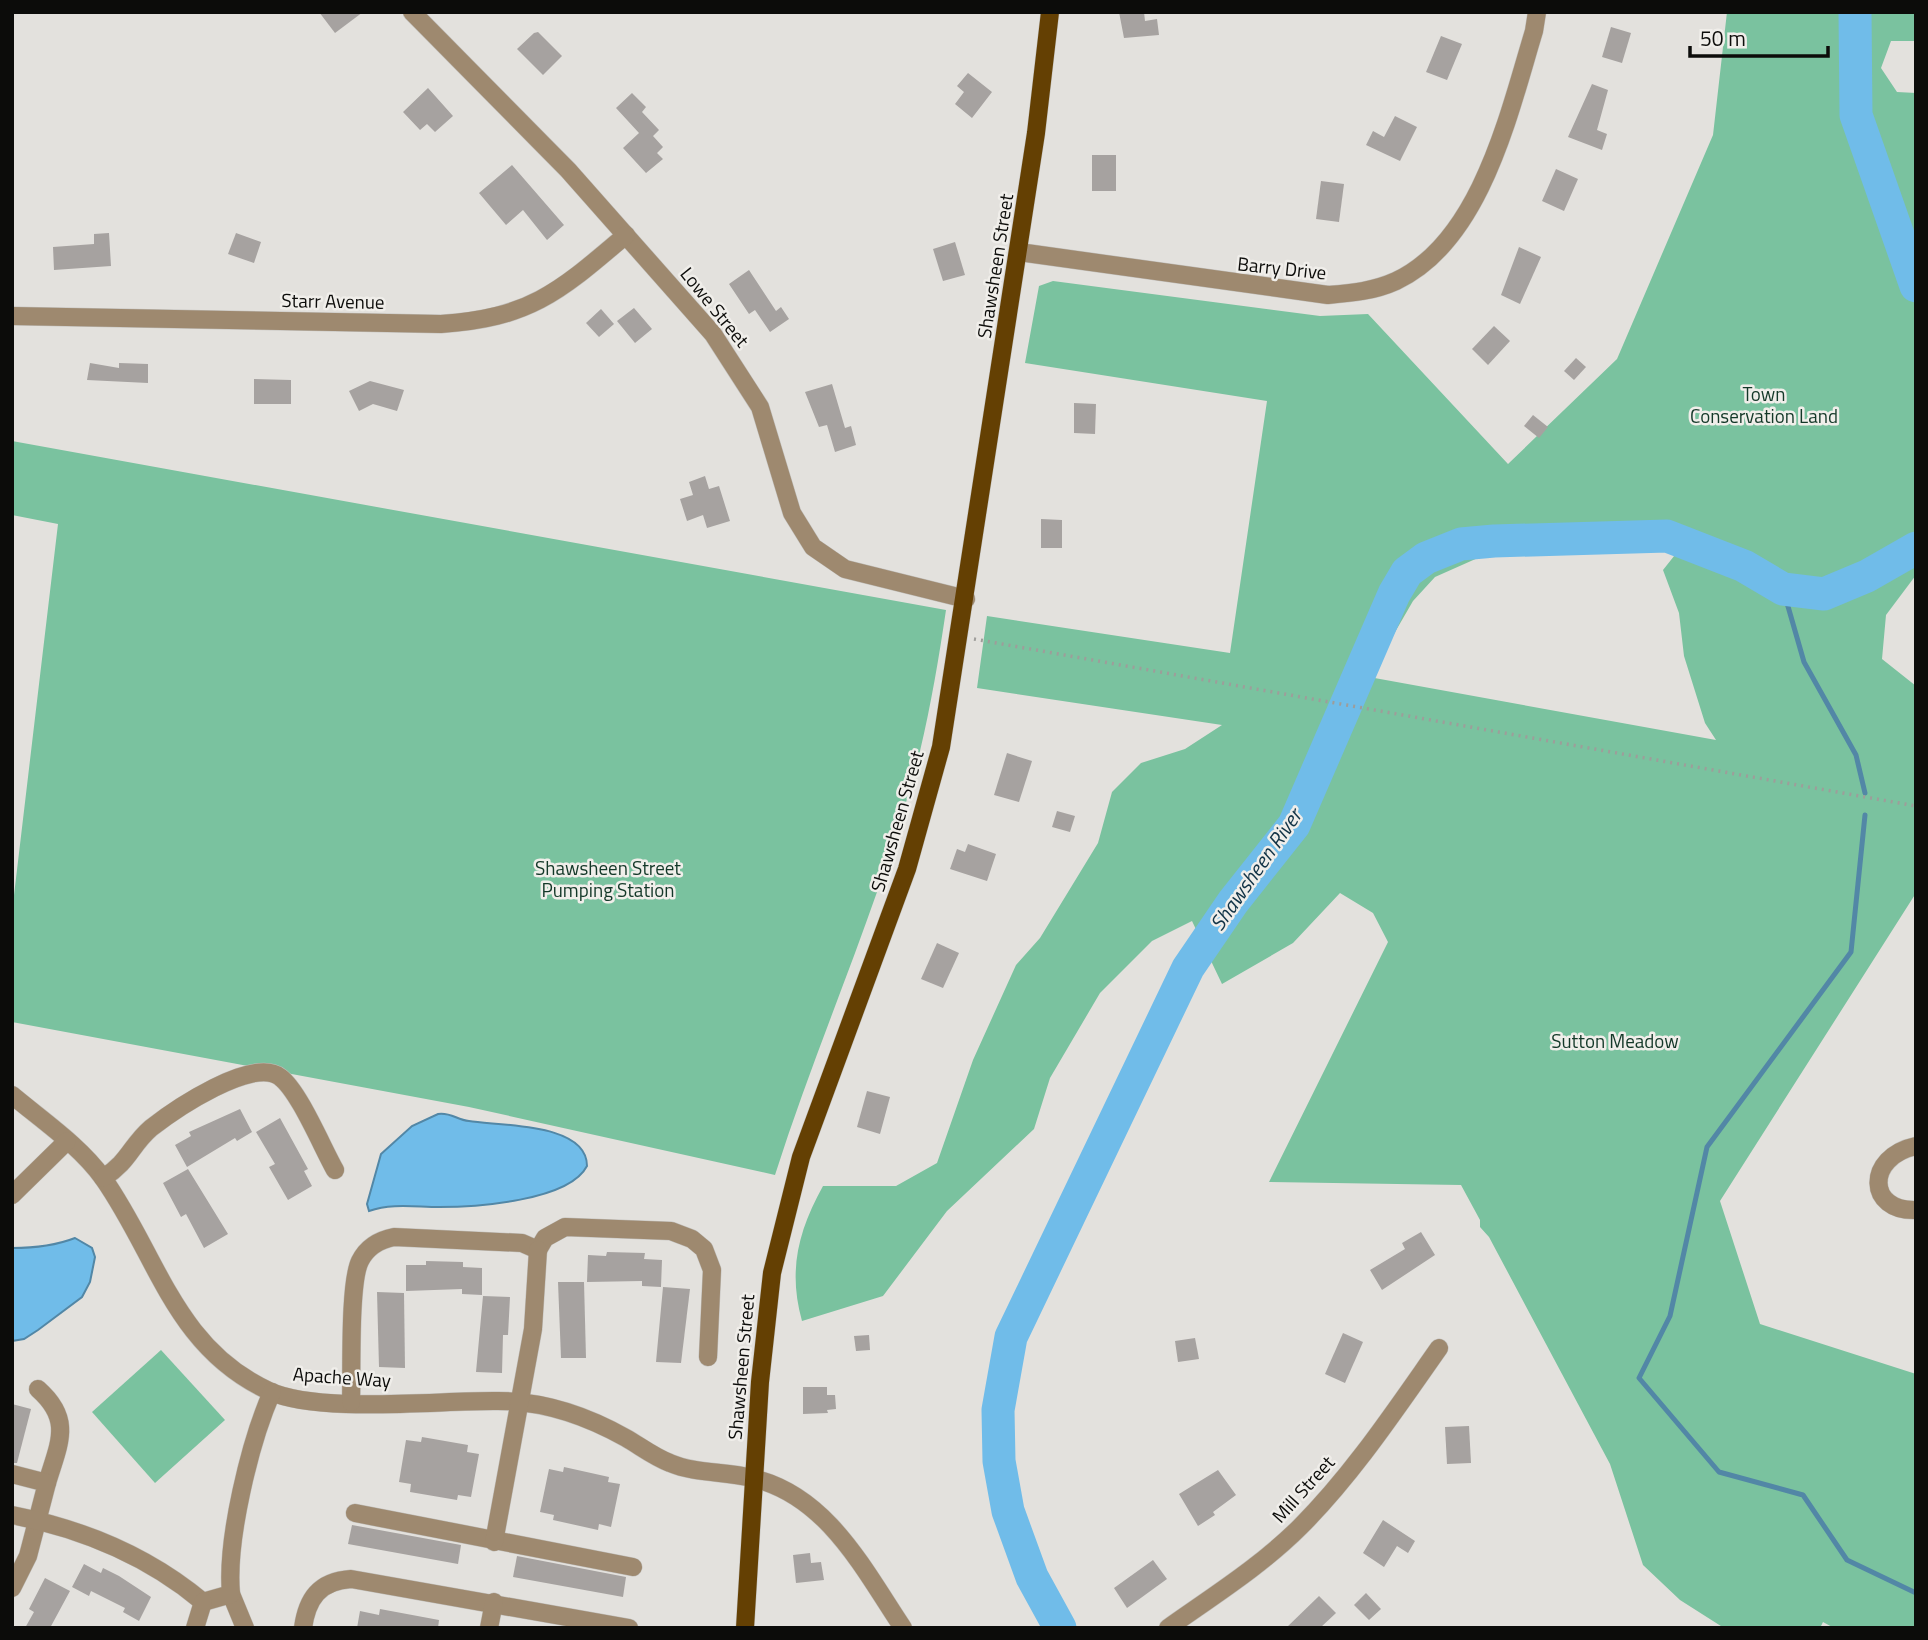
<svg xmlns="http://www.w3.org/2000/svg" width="1928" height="1640" font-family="'Titillium Web',sans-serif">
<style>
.green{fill:#7ac29f;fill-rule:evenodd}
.water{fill:#70bce9;stroke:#5287a6;stroke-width:2}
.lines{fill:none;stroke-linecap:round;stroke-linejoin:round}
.stream{stroke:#5287a6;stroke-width:5}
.river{stroke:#70bce9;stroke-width:33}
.building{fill:#a6a2a0}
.minor-casing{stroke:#c1bfbb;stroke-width:19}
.major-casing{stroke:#c1bfbb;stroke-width:19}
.path{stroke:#9e9d9a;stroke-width:3.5;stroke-dasharray:2 5;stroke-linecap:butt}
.minor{stroke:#9e896f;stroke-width:18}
.major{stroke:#644003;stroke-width:18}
.labels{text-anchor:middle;stroke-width:5;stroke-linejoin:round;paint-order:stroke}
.street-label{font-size:19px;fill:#0c0c0a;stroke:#f0eeea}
.park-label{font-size:19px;fill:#133828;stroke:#f0eeea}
.water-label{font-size:21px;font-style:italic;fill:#113346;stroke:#f0eeea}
</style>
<rect width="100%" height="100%" fill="#e3e1dd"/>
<!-- green -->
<g class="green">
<path d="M1727 12H1916V41H1891L1881 68 1897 92 1916 93V575L1886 615 1882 659 1916 686V893L1720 1201 1760 1324 1916 1374V1628H1834L1823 1622 1820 1628H1724L1680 1600 1643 1565 1610 1464 1489 1237 1480 1227V1220L1461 1185 1269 1182 1388 942 1373 913 1340 893 1293 943 1222 984 1192 921 1152 941 1100 993 1050 1078 1034 1129 947 1211 883 1296 802 1321C788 1271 798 1231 823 1186H896L937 1163 973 1060 1016 965 1040 938 1098 843 1112 792 1141 763 1185 749 1222 725 977 688 987 616 1230 653 1267 401 1025 363 1039 286 1053 281 1320 316 1368 314 1508 464 1617 359 1713 135ZM1644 530 1665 533 1686 541 1663 570 1679 613 1684 656 1705 723 1716 740 1369 677 1413 601 1435 577 1516 541 1545 543Z"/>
<path d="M12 441 946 610C939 657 931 705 920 751 884 896 820 1033 775 1175L469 1107 12 1022V912L58 524 12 515Z"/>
<polygon points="161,1350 225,1420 155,1483 92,1412"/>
</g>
<!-- water -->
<g class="water">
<path d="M438 1114C451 1112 457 1120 469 1121 497 1126 587 1122 587 1166 569 1201 476 1207 439 1207 415 1207 392 1203 369 1211L367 1204 381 1154 412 1126Z"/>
<path d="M75 1238 92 1248 95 1257 90 1282 82 1297 38 1330 24 1339 12 1341V1248C32 1248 57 1245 75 1238Z"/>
</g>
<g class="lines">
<!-- stream -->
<g class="stream">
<polyline points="1783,589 1804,662 1856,755 1865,793"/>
<polyline points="1865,815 1851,952 1707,1147 1670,1316 1639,1378 1719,1472 1803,1495 1847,1560 1916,1593"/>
</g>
<!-- river -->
<g class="river">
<polyline points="1855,12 1856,115 1916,286"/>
<polyline points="1060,1628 1032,1577 1008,1511 999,1461 998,1410 1011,1337 1188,968 1233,902 1294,825 1394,594 1407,572 1426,558 1461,544 1494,541 1667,536 1744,566 1783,589 1824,594 1867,576 1916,548"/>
</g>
</g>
<!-- building -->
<g class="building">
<polygon points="319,12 363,12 335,33"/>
<polygon points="1119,12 1144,12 1145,21 1157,19 1159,35 1124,38"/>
<polygon points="1611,27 1631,33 1622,63 1602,57"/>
<polygon points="538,32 562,56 543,75 517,49 534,33"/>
<polygon points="1441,36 1462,44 1447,80 1426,72"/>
<polygon points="968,73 992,92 972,118 955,104 964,92 957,86"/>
<polygon points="1592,84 1608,90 1597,130 1607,134 1602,150 1568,137"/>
<polygon points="428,88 453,116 435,132 427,124 420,130 403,112"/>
<polygon points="632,93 646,107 642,112 659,130 653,136 663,147 657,153 663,159 646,173 623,148 639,133 616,108"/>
<polygon points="1395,116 1417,127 1400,161 1366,145 1373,131 1384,137"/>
<rect x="1092" y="155" width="24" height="36"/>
<polygon points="512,165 564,225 547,240 523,210 506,225 479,193"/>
<polygon points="1556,169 1578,179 1564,211 1542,201"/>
<polygon points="1321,181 1344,184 1339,222 1316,219"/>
<polygon points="109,233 111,266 54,270 53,247 94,244 94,234"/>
<polygon points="236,233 261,242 254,263 228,254"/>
<polygon points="955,242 965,275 943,281 933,249"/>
<polygon points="1519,247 1541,257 1520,304 1501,295"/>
<polygon points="749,270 776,311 781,307 789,319 770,332 755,310 749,314 729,284"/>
<polygon points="634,308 652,329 635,343 617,321"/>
<polygon points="601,309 614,324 599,337 586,323"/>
<polygon points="1494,326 1510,341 1488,365 1472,349"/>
<polygon points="1576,358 1586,367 1574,380 1564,371"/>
<polygon points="90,363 119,368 119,363 148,364 148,383 87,380"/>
<polygon points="254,379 291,380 291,404 254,404"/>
<polygon points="370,381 404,390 397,411 373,404 359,411 349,391"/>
<polygon points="832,384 845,428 851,426 856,445 835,452 827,425 819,427 805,392"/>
<polygon points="1074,403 1096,404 1095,434 1074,433"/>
<polygon points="1533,415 1548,427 1539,438 1524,426"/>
<polygon points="705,476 709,489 719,486 730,521 707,528 703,515 687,521 680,499 693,495 689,482"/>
<polygon points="1041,519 1062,520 1062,548 1041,548"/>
<polygon points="1007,753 1032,761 1019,802 994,795"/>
<polygon points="1057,811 1075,816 1070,832 1052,827"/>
<polygon points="968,844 996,854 987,881 950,869 957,849 965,852"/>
<polygon points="937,943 959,953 943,988 921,979"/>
<polygon points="867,1091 890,1097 880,1134 857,1127"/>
<polygon points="240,1109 252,1132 237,1141 235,1138 187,1167 175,1145 191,1136 189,1132"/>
<polygon points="280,1118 308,1169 304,1171 312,1186 288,1200 269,1167 275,1164 256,1132"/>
<polygon points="188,1169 228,1234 204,1248 186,1214 181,1217 163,1183"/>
<polygon points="1421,1232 1435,1255 1382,1290 1370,1270 1405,1249 1402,1243"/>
<polygon points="607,1252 645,1253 644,1259 662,1260 661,1287 642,1286 642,1281 587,1282 588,1255 606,1256"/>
<polygon points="426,1261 463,1262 463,1267 482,1268 482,1295 462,1294 462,1289 406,1291 406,1265 426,1265"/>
<polygon points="558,1282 584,1282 586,1358 561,1358"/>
<polygon points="663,1287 690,1289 681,1363 656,1362"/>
<polygon points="377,1292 404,1293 405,1368 379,1367"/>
<polygon points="483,1296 510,1297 508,1335 503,1335 502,1373 476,1372"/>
<polygon points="1343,1333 1363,1342 1345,1383 1325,1374"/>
<polygon points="869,1335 870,1350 856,1351 854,1336"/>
<polygon points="1195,1338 1199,1359 1178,1362 1175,1341"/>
<polygon points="803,1387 827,1387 827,1395 835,1395 836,1409 827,1410 828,1413 803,1414"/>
<polygon points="12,1404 31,1409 17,1463 12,1463"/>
<polygon points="1469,1426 1471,1463 1447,1464 1445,1427"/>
<polygon points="422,1437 468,1445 467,1452 479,1454 471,1497 458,1495 457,1500 410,1492 411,1484 399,1482 406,1440 421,1442"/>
<polygon points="564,1467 609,1477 608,1482 620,1484 611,1527 599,1524 598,1530 553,1520 554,1515 540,1512 549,1469 563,1472"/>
<polygon points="1218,1470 1236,1495 1213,1512 1215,1515 1198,1526 1179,1494"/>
<polygon points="1383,1520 1415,1541 1408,1553 1397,1546 1384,1567 1363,1553"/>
<polygon points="352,1525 461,1545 458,1564 348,1544"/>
<polygon points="810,1553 811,1563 821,1562 824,1580 796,1583 793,1555"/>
<polygon points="517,1556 626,1577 623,1597 513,1577"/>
<polygon points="1153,1560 1167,1579 1127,1608 1114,1588"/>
<polygon points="84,1564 101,1573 103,1568 119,1576 151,1597 139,1621 123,1612 125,1608 91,1591 89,1596 72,1587"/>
<polygon points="45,1578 70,1591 50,1628 25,1628 34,1612 29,1609"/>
<polygon points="1366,1593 1381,1609 1369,1620 1354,1605"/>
<polygon points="1319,1596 1336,1613 1320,1628 1286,1628"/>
<polygon points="380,1609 439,1620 438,1628 357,1628 360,1611 379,1615"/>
</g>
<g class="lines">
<!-- minor casing -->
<g class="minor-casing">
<g id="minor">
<polyline points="412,12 568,170 713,334 760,407 792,513 813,547 845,569 966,599"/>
<path d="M1019 252 1328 295C1352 293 1374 291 1396 281 1481 241 1509 113 1534 31L1537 12"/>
<path d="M12 316 441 324C531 318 560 291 626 235"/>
<path d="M12 1095C43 1121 80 1146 103 1178 158 1256 174 1347 269 1391 319 1414 441 1400 498 1401 543 1401 587 1416 626 1438 640 1446 654 1457 670 1463 696 1474 725 1471 752 1478 827 1495 864 1570 903 1628"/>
<path d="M1916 1146C1865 1157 1867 1212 1916 1210"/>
<path d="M103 1178C129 1162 131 1145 151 1128 174 1110 253 1056 280 1077 299 1091 322 1147 335 1170"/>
<polyline points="12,1195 67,1141"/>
<path d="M38 1389C73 1420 59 1443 47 1483"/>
<path d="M351 1402C352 1373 349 1283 360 1261 367 1247 379 1240 394 1237L522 1243 538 1250 545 1238 565 1227 671 1231 692 1239 704 1249 712 1270 708 1357"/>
<polyline points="12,1474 47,1483 28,1556 12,1588"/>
<polyline points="355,1513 633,1567"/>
<path d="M12 1515C83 1529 147 1555 203 1602"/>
<polyline points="494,1542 533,1329 538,1250"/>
<polyline points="231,1594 245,1628"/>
<path d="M203 1602 231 1594C226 1540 250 1442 272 1392"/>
<polyline points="195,1628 203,1602"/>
<path d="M303 1628C307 1599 319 1581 351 1579L629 1628"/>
<polyline points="489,1628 494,1602"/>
<path d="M1168 1628C1213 1596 1261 1566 1300 1527 1353 1474 1396 1409 1439 1348"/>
</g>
</g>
<!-- major casing -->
<g class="major-casing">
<polyline id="major" points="745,1628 760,1382 772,1273 801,1157 907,869 941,747 1036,133 1050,12"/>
</g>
<!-- path -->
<polyline class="path" points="974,639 1916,806"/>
<!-- minor -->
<use href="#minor" class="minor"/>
<!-- major -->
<use href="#major" class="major"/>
</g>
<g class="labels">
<!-- street labels -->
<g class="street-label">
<text transform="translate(995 266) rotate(-81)" y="7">Shawsheen Street</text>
<text transform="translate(1282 268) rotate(6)" y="7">Barry Drive</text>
<text transform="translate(333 301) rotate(1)" y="7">Starr Avenue</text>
<text transform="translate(715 307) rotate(51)" y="7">Lowe Street</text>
<text transform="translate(897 821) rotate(-74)" y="7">Shawsheen Street</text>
<text transform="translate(741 1367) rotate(-85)" y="7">Shawsheen Street</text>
<text transform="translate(342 1377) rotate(4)" y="7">Apache Way</text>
<text transform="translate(1303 1489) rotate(-48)" y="7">Mill Street</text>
</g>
<!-- park labels -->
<g class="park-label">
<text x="1764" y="401">Town<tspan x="1764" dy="22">Conservation Land</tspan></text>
<text x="608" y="875">Shawsheen Street<tspan x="608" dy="22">Pumping Station</tspan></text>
<text x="1615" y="1048">Sutton Meadow</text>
</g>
<!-- water labels -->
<g class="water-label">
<text transform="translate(1256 870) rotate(-55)" y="7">Shawsheen River</text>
</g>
</g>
<!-- border -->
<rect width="1928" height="1640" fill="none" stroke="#0c0c0a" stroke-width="28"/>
<!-- scale -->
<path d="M1690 46v10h138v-10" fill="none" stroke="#0c0c0a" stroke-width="3.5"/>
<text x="1700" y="46" font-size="21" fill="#0c0c0a" stroke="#f0eeea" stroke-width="5" paint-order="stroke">50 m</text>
</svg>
